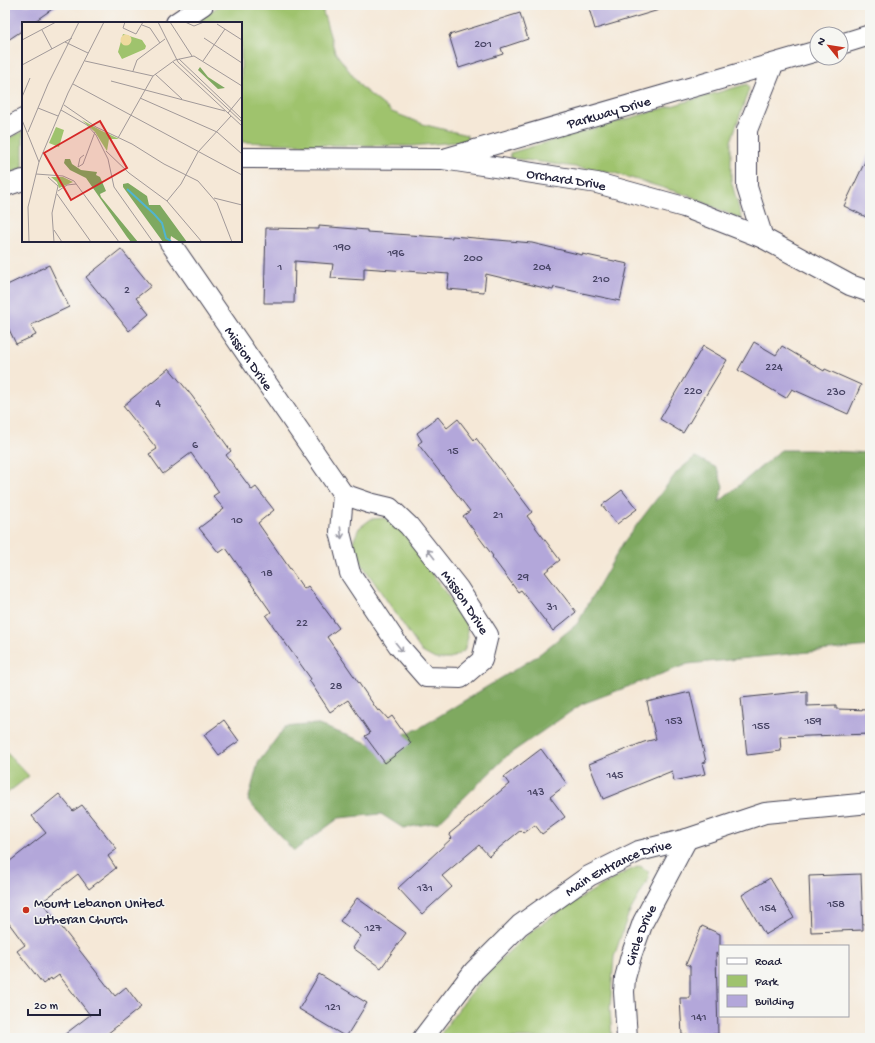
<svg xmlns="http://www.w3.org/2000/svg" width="875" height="1043" font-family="'Gochi Hand',sans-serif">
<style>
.green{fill:#9fc36d;stroke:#607254}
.forest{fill:#7fa960;stroke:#50664e}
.building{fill:#b3a7da}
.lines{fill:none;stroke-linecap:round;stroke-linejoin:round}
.street-casing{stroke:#424052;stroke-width:22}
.street{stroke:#fff;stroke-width:20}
.oneway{stroke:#9c9ca7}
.poi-dot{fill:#c8321e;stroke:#f6f6f2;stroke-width:1.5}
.labels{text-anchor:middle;stroke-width:3;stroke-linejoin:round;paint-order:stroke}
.number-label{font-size:12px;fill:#464363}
.street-label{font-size:14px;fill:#22223b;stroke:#f6f6f2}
.poi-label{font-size:14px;fill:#22223b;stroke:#f6f6f2;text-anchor:start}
.inset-river{fill:none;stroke:#51b5d0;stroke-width:2}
.inset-road{fill:none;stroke:#a19999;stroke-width:1}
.view{fill:#d62828;fill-opacity:0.15;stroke:#d62828;stroke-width:2}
.inset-edge{fill:none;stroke:#22223b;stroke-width:2}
</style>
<rect width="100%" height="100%" fill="#f6f6f2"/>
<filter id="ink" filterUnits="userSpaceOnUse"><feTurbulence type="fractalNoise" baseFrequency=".025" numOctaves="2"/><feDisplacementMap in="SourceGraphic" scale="8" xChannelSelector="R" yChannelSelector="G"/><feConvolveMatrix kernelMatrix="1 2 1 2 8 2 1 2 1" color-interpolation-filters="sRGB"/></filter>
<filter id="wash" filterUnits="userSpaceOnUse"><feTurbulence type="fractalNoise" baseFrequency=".012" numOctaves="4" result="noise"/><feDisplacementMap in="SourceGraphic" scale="16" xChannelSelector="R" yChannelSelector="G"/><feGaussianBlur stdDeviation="0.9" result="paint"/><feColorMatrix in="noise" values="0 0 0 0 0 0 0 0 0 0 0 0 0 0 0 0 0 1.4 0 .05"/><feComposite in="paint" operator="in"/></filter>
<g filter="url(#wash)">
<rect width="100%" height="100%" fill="#f5e8d7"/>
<!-- green -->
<g class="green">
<polygon points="220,5 324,5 323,12 335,52 362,88 392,112 426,125 467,135 467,141 412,146 322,145 241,142 241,23 194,23"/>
<polygon points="747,84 749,89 731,141 731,180 742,220 690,196 611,172 511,158 510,153"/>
<polygon points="23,131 23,168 5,175 5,140"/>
<polygon points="384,518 399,526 466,622 468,637 464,651 450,659 435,659 422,652 357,557 353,542 359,528 371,519"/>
<polygon points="5,751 29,776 5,795"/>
<path d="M640 866 648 871 649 878 628 915 614 957 610 1009 612 1038H438C463 1001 495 961 530 933 550 917 572 903 594 890 609 882 623 872 640 866Z"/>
</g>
<!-- forest -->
<polygon class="forest" points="781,450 811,450 870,453 870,646 688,664 582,704 508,755 439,822 403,828 381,814 339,818 294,851 248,801 258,763 285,727 316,724 373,745 418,729 537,656 577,624 623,543 677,472 695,457 717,468 723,486 719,502"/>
<g id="blocks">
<!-- building -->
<g class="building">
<polygon points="5,5 58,5 32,23 23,23 23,30 5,42"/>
<polygon points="588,5 658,5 659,10 595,29"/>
<polygon points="520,13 528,39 501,48 503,54 459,68 449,35"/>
<polygon points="870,151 870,219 844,206"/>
<polygon points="319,226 367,230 367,232 452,238 452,236 532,243 582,255 582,254 628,264 620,301 554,287 553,290 486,274 484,292 447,289 449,274 364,268 364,280 331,278 333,264 295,261 294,303 264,303 266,228 319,229"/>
<polygon points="121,249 151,286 136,298 149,314 129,331 86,277"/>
<polygon points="49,265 69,307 31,325 36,335 16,344 5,321 5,286"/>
<polygon points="754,342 776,355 782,346 824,371 825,369 861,385 848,414 792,389 786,398 738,370"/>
<polygon points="703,346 727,360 683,433 660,419"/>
<polygon points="169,368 192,396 231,451 226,455 252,490 256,487 274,510 258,523 304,589 308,586 339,628 327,637 378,711 380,710 388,719 392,716 411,743 385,763 365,736 370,733 348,700 330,712 309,680 311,679 266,616 271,612 226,548 219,553 199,528 224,509 213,496 219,492 191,453 163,474 149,454 157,449 123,406"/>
<polygon points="438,417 447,428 458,419 474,440 476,438 532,512 527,516 560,560 545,572 576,612 553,631 521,590 518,592 492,557 493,556 463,516 470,511 418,444 422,441 417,433"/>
<polygon points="622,490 637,509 617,524 602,505"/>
<polygon points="807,691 807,706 836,705 836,709 870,710 870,734 780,737 781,751 747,755 741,698"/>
<polygon points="690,692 706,762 702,763 705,774 674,781 672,771 603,799 589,764 644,742 656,739 647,702"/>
<polygon points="224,720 239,741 219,755 204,735"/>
<polygon points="541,749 567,784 550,797 565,817 542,834 535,825 524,833 521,830 489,856 479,845 442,876 452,887 422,914 398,888 452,838 449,834 509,784 504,777"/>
<polygon points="59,794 73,811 82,805 117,849 108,856 116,868 89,889 78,874 42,902 115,996 126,987 141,1007 102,1038 60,1038 90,1015 59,975 52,980 51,978 43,984 17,951 25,945 5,918 5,865 46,833 32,816"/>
<polygon points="861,874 863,930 811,932 809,876"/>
<polygon points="770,878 794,918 765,935 742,895"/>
<polygon points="357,898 406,933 381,968 353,948 361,936 340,921"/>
<polygon points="702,926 720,934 720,955 716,953 718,1034 682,1035 680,998 690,998 690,966 686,964"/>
<polygon points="319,974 367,1003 346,1037 299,1009"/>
</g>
</g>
</g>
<g filter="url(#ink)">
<use href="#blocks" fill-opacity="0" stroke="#424052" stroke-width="1"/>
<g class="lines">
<!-- street casing -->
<g class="street-casing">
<g id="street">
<polyline points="176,23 203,5"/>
<polyline points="841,44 870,35"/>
<polyline points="5,129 23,119"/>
<path id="s1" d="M241 158 443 159 597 183 684 207 763 238 850 285 870 292"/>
<path id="s2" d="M447 158 817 51"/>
<polyline points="5,186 23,180"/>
<polyline points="763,238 747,187 747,130 773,65"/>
<path id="s3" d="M169 241 343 494 369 503 390 508 409 526 458 588 488 635 482 660 461 678 426 677 398 645 350 573 340 532 343 494"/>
<path id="s4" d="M423 1038 474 971 520 925 589 876 639 851 687 839 765 813 870 803"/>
<path id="s5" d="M627 1038 624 992 625 978 631 956 643 922 687 839"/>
</g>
</g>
<!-- street -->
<use href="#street" class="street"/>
</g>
<!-- one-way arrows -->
<defs><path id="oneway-shaft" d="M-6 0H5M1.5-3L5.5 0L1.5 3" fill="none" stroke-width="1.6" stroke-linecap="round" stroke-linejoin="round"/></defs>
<g class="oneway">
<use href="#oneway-shaft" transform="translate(341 533) rotate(84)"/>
<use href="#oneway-shaft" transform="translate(431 554) rotate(-128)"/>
<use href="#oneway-shaft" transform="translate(399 647) rotate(51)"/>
</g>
</g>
<!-- markers -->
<circle class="poi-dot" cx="26" cy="910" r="4"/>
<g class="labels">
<!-- number labels -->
<g class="number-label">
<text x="483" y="47">201</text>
<text x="342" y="250">190</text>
<text x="396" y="256">196</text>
<text x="473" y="261">200</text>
<text x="280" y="270">1</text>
<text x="542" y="270">204</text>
<text x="601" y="282">210</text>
<text x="127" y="293">2</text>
<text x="774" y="370">224</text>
<text x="693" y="394">220</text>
<text x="836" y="395">230</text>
<text x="158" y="406">4</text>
<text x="195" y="448">6</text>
<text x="453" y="454">15</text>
<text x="498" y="518">21</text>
<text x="237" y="523">10</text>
<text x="267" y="576">18</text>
<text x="523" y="580">29</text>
<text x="552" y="610">31</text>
<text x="302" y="626">22</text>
<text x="336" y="689">28</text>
<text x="674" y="724">153</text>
<text x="813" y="724">159</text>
<text x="761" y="729">155</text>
<text x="615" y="778">145</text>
<text x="536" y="795">143</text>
<text x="425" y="891">131</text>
<text x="836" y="907">158</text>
<text x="768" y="911">154</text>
<text x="373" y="931">127</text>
<text x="333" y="1010">121</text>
<text x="699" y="1020">141</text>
</g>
<!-- street labels -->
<g class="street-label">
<text dy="5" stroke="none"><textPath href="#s2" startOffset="168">Parkway Drive</textPath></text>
<text dy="5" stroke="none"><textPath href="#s1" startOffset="327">Orchard Drive</textPath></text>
<text dy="5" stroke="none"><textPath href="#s3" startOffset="142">Mission Drive</textPath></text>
<text dy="5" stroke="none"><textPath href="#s3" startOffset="477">Mission Drive</textPath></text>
<text dy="5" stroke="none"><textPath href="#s4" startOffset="264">Main Entrance Drive</textPath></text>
<text dy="5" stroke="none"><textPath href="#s5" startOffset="106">Circle Drive</textPath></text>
</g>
<!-- poi labels -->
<g class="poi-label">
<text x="34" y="907">Mount Lebanon United<tspan x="34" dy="16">Lutheran Church</tspan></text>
</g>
</g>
<!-- overview -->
<g transform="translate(22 22)">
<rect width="220" height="220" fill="#f5e8d7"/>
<path d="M101 12 120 18 124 24 123 27 100 37 96 30ZM60 98 78 108 97 117H87L85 129 73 110ZM34 105 42 108 37 125 27 121ZM29 155H41L51 160 37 166 35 160Z" fill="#9fc36d"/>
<path d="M178 45 186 55 203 66 196 67 176 48ZM43 137H48L50 142 59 148 75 150 74 153 78 155 84 169 78 172 79 175 116 220H109L105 215 64 156 48 148 42 141ZM106 161 125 174 127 183H138L165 220H158L149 214 148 220H141L101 165V162Z" fill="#7fa960"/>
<path d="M98.5 18a5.5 5.5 0 1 1 11 0a5.5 5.5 0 1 1-11 0Z" fill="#eeda9e"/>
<path class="inset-river" d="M105 167 132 192 140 201 144 216 149 219"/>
<path class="inset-road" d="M103 0 101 6 114 12 121 0M136 0 156 40 220 100M148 0 170 34M163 0 172 4 182 0M195 2 220 18M120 3 128 6 138 21M20 8 30 27M182 16 220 41M0 18 34 0M43 20 66 31M157 37 220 97M63 39 131 54 153 38 172 34 220 64M181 39 203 7M151 40 220 104M0 43 50 16M111 49 115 38 143 17M133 52 160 77M89 59 203 89M51 62 220 153M0 75 8 56M118 76 195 110 220 132M42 83 74 105 110 122 142 142 176 159 195 181 210 220M16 86 36 94M39 88 65 103 74 113 86 137 92 165 131 220M206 91 220 74M0 98 17 140M6 110 26 62 57 0M96 116 131 54M84 129 107 151 145 179 180 220M62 133 58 136 56 145 61 142 73 110M14 152 41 154 52 159 97 220M26 155 36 164 30 191 32 220M36 169 45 163 54 162M35 172 69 220M192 176 220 183M145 179 159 162 176 130 209 94M32 208 40 220M7 220 6 185 17 140 46 71 82 0"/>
<path class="view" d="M78 99 105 146 49 178 22 131Z"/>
<rect width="220" height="220" class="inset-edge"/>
</g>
<!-- margin -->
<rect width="875" height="1043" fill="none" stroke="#f6f6f2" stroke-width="20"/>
<!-- legend -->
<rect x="719" y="945" width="130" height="72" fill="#f6f6f2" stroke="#a1a1a9"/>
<rect x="727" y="958" width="20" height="6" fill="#ffffff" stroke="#a1a1a9"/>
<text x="755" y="965" font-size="12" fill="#22223b">Road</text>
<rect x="727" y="975" width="20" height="12" fill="#9fc36d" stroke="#a1a1a9"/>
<text x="755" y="985" font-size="12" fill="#22223b">Park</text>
<rect x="727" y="995" width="20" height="12" fill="#b3a7da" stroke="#a1a1a9"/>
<text x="755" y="1005" font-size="12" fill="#22223b">Building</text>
<!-- north arrow -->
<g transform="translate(829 46) rotate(300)"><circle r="19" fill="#f6f6f2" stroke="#a1a1a9"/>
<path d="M0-3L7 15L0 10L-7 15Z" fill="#c8321e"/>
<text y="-6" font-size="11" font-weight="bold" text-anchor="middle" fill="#22223b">N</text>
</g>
<!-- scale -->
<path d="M28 1009v6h72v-6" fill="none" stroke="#22223b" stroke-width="2"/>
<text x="34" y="1009" font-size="12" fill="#22223b" stroke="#f6f6f2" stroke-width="3" paint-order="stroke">20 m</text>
</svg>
